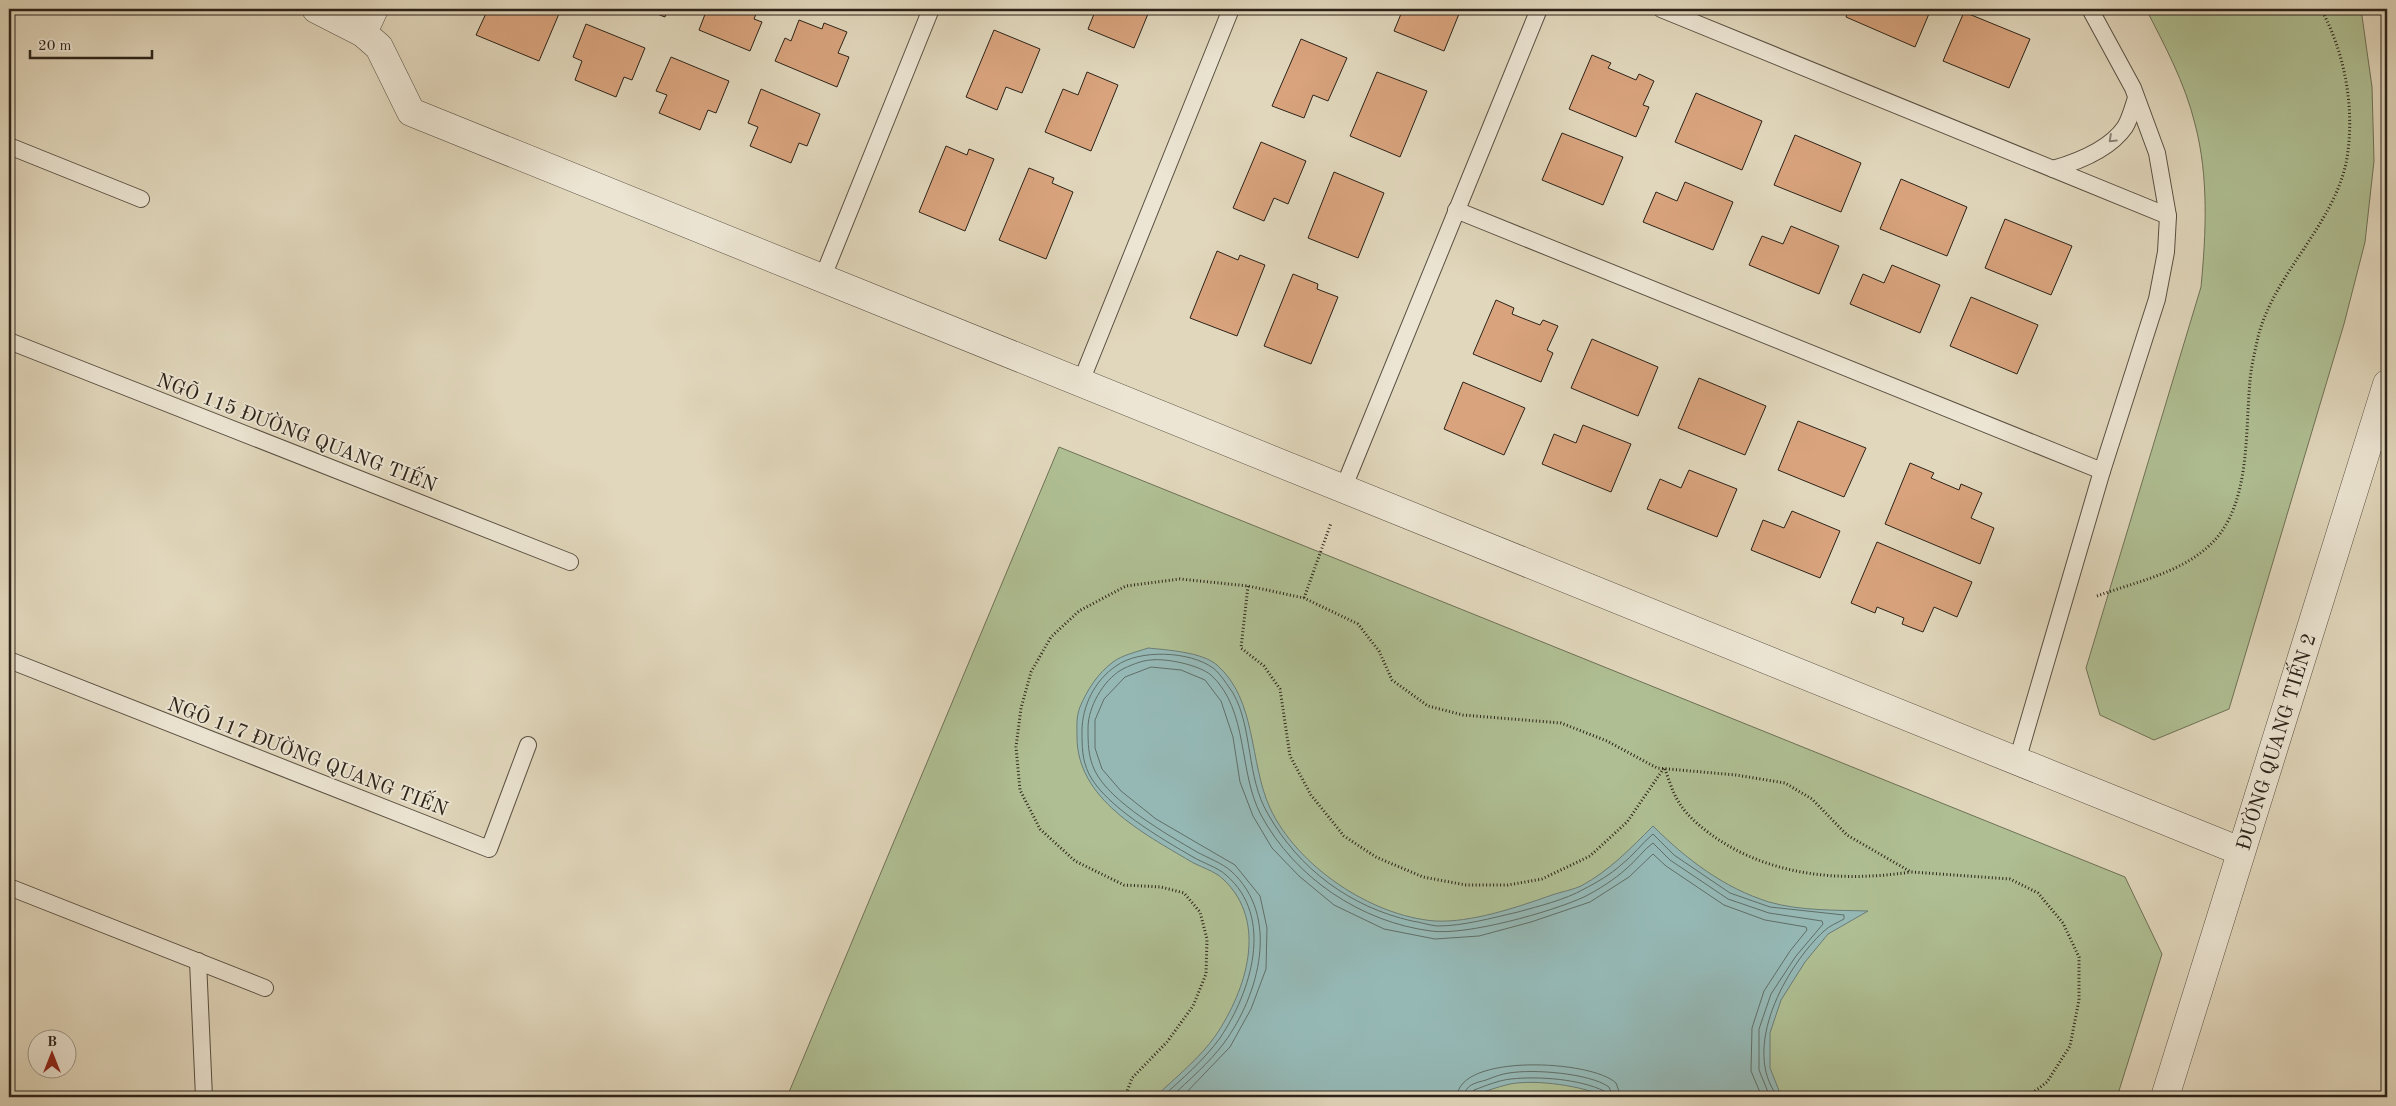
<svg xmlns="http://www.w3.org/2000/svg" width="2396" height="1106" font-family="'Old Standard TT',serif">
<style>
.green{fill:#afbf93;stroke:#6e7156}
.water{fill:#95b8b5;stroke:#6b7c77}
.lines{fill:none;stroke-linecap:round;stroke-linejoin:round}
.shore{stroke:#606e67;stroke-width:1}
.building{fill:#d8a37d;stroke:#2c2319}
.lane-casing{stroke:#595042;stroke-width:18}
.street-casing{stroke:#595042;stroke-width:29}
.path{stroke:#2c2319;stroke-width:3;stroke-dasharray:1 2.5;stroke-linecap:butt}
.lane{stroke:#ece5d3;stroke-width:16}
.street{stroke:#ece5d3;stroke-width:28}
.oneway{stroke:#8c8476}
.labels{text-anchor:middle;stroke-width:4;stroke-linejoin:round;paint-order:stroke}
.street-label{font-size:20px;fill:#2c2319;stroke:#ece5d3}
</style>
<rect width="100%" height="100%" fill="#e1d7bc"/>
<filter id="stains"><feTurbulence type="fractalNoise" baseFrequency=".004" numOctaves="4"/><feColorMatrix values="0 0 0 0 .2 0 0 0 0 .09 0 0 0 0 .02 0 0 0 .5 -.17"/></filter>
<radialGradient id="worn" r=".72"><stop offset=".6" stop-color="#630" stop-opacity="0"/><stop offset="1" stop-color="#630" stop-opacity=".3"/></radialGradient>
<!-- green -->
<g class="green">
<path d="M2146 9H2361L2372 87 2374 161 2365 242 2344 324 2229 709 2154 740 2100 715 2086 668 2201 287C2206 234 2209 177 2195 124 2185 83 2165 46 2146 9Z"/>
<polygon points="1059,447 2125,877 2162,954 2117,1097 787,1097"/>
</g>
<!-- water -->
<path class="water" d="M1148 648C1167 650 1202 652 1217 665 1257 700 1249 762 1270 808 1297 866 1371 916 1435 921 1471 923 1518 907 1552 895 1561 892 1572 890 1581 886 1609 871 1631 848 1653 826 1686 859 1724 888 1769 902 1800 911 1836 910 1868 911L1828 934 1805 962 1781 1000 1770 1033V1068L1780 1093 1785 1097H1607C1582 1086 1537 1079 1510 1084 1496 1087 1482 1093 1468 1097H1155C1175 1078 1200 1058 1216 1035 1246 990 1269 922 1223 879 1215 871 1200 867 1190 861 1143 833 1077 799 1077 737 1077 726 1076 717 1080 707 1087 690 1098 673 1113 662 1122 655 1137 652 1148 648Z"/>
<g class="lines">
<!-- shore -->
<g class="shore">
<path d="M1162 1097C1182 1079 1204 1060 1220 1038 1251 992 1275 917 1226 875 1217 867 1203 863 1193 857 1162 839 1105 806 1089 774 1082 760 1082 746 1082 731 1082 706 1095 680 1116 666 1139 649 1190 651 1213 668 1220 673 1228 686 1233 693 1253 728 1246 777 1268 814 1299 869 1350 907 1412 921 1420 922 1428 925 1437 926 1464 926 1491 918 1518 912 1539 906 1565 900 1584 889 1596 883 1611 874 1621 865 1633 856 1642 843 1653 834L1674 855 1730 893 1770 907 1844 915V919C1837 923 1829 926 1824 931 1786 966 1740 1049 1778 1097"/>
<path d="M1171 1097C1189 1080 1209 1063 1224 1043 1259 995 1281 916 1231 871 1222 863 1208 858 1197 852 1168 835 1110 802 1095 771 1088 757 1088 743 1088 728 1088 707 1103 681 1121 670 1128 666 1143 660 1151 660 1166 658 1199 665 1211 675 1249 710 1238 772 1261 815 1295 878 1361 922 1431 931 1466 936 1551 912 1584 897 1598 890 1615 879 1626 869 1636 861 1643 850 1653 843L1670 860 1728 899 1769 913 1822 921 1823 924 1796 956 1771 994 1759 1029V1070L1770 1097"/>
<polyline points="1182,1097 1230,1047 1251,1009 1266,969 1267,928 1260,896 1235,865 1156,819 1121,791 1102,769 1095,748 1095,720 1104,699 1125,677 1151,667 1181,670 1205,680 1221,701 1233,737 1240,782 1253,816 1272,848 1299,876 1334,905 1384,929 1435,939 1479,936 1531,922 1590,902 1629,877 1653,854 1666,866 1724,905 1765,920 1806,927 1807,930 1790,951 1764,991 1752,1028 1751,1071 1762,1097"/>
<path d="M1457 1097C1458 1053 1592 1060 1616 1083L1621 1097"/>
<path d="M1464 1097C1465 1084 1476 1083 1486 1080 1494 1077 1501 1074 1509 1073 1533 1069 1589 1073 1609 1087L1613 1097"/>
<path d="M1470 1097 1474 1090C1485 1086 1499 1080 1511 1079 1538 1076 1580 1079 1604 1091L1607 1097"/>
</g>
</g>
<!-- building -->
<g class="building">
<polygon points="488,9 561,9 539,61 476,35"/>
<polygon points="644,9 668,9 665,17"/>
<polygon points="707,9 758,9 754,19 762,22 750,51 699,30"/>
<polygon points="1096,9 1150,9 1134,48 1088,29"/>
<polygon points="1403,9 1461,9 1444,51 1394,31"/>
<polygon points="1849,9 1931,9 1915,47 1846,17"/>
<polygon points="1964,12 2030,39 2009,88 1943,61"/>
<polygon points="799,20 822,29 824,23 847,32 838,53 849,57 837,87 775,61 785,38 791,41"/>
<polygon points="586,24 645,48 632,80 624,77 616,97 575,80 582,61 573,57"/>
<polygon points="994,30 1040,49 1022,93 1006,87 997,110 966,97"/>
<polygon points="1301,39 1347,58 1328,101 1313,95 1304,118 1272,106"/>
<polygon points="1592,55 1611,63 1608,68 1636,80 1639,74 1654,81 1643,105 1649,107 1636,137 1569,109"/>
<polygon points="671,57 729,81 716,113 708,110 700,130 659,113 667,95 656,91"/>
<polygon points="1087,72 1118,85 1091,151 1045,132 1063,89 1078,95"/>
<polygon points="1377,72 1427,91 1400,157 1350,136"/>
<polygon points="761,89 820,114 807,146 799,143 791,163 750,146 758,127 748,123"/>
<polygon points="1696,93 1762,121 1742,170 1675,142"/>
<polygon points="1562,133 1623,157 1603,205 1542,180"/>
<polygon points="1795,135 1861,163 1841,212 1774,185"/>
<polygon points="1261,142 1306,161 1288,204 1274,198 1264,221 1233,208"/>
<polygon points="946,146 967,155 969,149 994,159 965,231 919,212"/>
<polygon points="1029,168 1054,178 1052,183 1073,192 1046,259 999,240"/>
<polygon points="1334,172 1384,193 1358,258 1308,238"/>
<polygon points="1901,179 1967,207 1947,256 1880,229"/>
<polygon points="1685,182 1733,202 1713,250 1643,222 1656,192 1677,201"/>
<polygon points="2005,219 2072,246 2051,295 1985,268"/>
<polygon points="1791,226 1839,246 1819,294 1749,265 1762,236 1783,244"/>
<polygon points="1217,251 1238,260 1240,255 1265,265 1237,336 1190,318"/>
<polygon points="1892,265 1940,285 1920,333 1850,304 1863,274 1884,283"/>
<polygon points="1293,274 1318,284 1317,289 1338,297 1311,364 1264,346"/>
<polygon points="1971,297 2038,325 2017,374 1950,346"/>
<polygon points="1496,300 1514,308 1512,314 1540,325 1543,320 1558,326 1547,350 1553,353 1541,382 1473,354"/>
<polygon points="1592,339 1658,367 1638,416 1571,388"/>
<polygon points="1699,378 1766,406 1745,455 1678,428"/>
<polygon points="1463,382 1525,408 1504,455 1444,429"/>
<polygon points="1798,421 1866,448 1844,497 1778,470"/>
<polygon points="1583,425 1631,444 1611,492 1542,464 1554,434 1576,443"/>
<polygon points="1910,463 1934,473 1931,478 1959,490 1961,484 1982,493 1971,518 1994,528 1980,564 1885,524"/>
<polygon points="1689,470 1737,489 1717,537 1647,509 1660,479 1681,488"/>
<polygon points="1792,511 1840,531 1820,578 1751,550 1763,520 1784,528"/>
<polygon points="1877,542 1972,582 1957,617 1934,607 1923,632 1902,624 1904,618 1877,607 1875,613 1851,603"/>
</g>
<g class="lines">
<!-- lane casing -->
<g class="lane-casing">
<g id="lane">
<polyline points="1661,9 2168,216"/>
<polyline points="9,146 141,199"/>
<path d="M2053 169C2077 162 2110 149 2125 127 2130 119 2133 107 2136 98"/>
<polyline points="1456,210 2102,471"/>
<polyline points="822,279 931,9"/>
<polyline points="9,341 570,562"/>
<polyline points="1080,384 1231,9"/>
<polyline points="1343,489 1539,9"/>
<polyline points="9,660 489,849 528,745"/>
<polyline points="2017,761 2102,471 2157,299 2166,252 2168,216 2157,153 2133,88 2090,9"/>
<polyline points="9,887 265,988"/>
<polyline points="198,961 204,1097"/>
</g>
</g>
<!-- street casing -->
<g class="street-casing">
<g id="street">
<polyline points="316,9 363,33 379,47 411,112 2240,851"/>
<polyline points="363,33 374,9"/>
<path id="s1" d="M2165 1097 2387 384"/>
</g>
</g>
<!-- path -->
<g class="path">
<polyline points="1248,586 1241,648 1264,666 1280,689 1290,756 1311,795 1344,836 1376,857 1423,877 1466,885 1508,885 1542,879 1590,856 1627,822 1664,768"/>
<path d="M2097 596C2135 582 2182 573 2212 543 2251 504 2245 432 2250 381 2251 367 2255 351 2258 337 2274 273 2336 223 2347 158 2355 108 2345 53 2321 9"/>
<polyline points="1304,598 1331,523"/>
<path d="M1665 769C1669 780 1673 794 1680 804 1688 817 1703 829 1716 838 1774 877 1843 882 1911 872"/>
<polyline points="1125,1097 1132,1078 1167,1042 1193,1006 1206,974 1207,939 1200,912 1184,893 1161,887 1124,885 1075,861 1040,829 1020,790 1016,747 1021,708 1031,672 1051,637 1079,611 1126,586 1180,579 1248,586 1304,598 1358,624 1379,651 1392,680 1428,706 1463,715 1561,723 1607,741 1657,768 1736,775 1785,783 1812,799 1847,835 1911,872 2010,879 2038,893 2063,923 2079,957 2079,1000 2070,1046 2047,1082 2027,1097"/>
</g>
<!-- lane -->
<use href="#lane" class="lane"/>
<!-- street -->
<use href="#street" class="street"/>
</g>
<!-- one-way arrows -->
<defs><path id="oneway-chevron" d="M-2-3.5L2.5 0L-2 3.5" fill="none" stroke-width="1.6" stroke-linecap="round" stroke-linejoin="round" transform="scale(1.25)"/></defs>
<use class="oneway" href="#oneway-chevron" transform="translate(2112 139) rotate(137)"/>
<g class="labels">
<!-- street labels -->
<g class="street-label">
<text transform="translate(297 432) rotate(21)" y="7">NGÕ 115 ĐƯỜNG QUANG TIẾN</text>
<text dy="7" stroke="none"><textPath href="#s1" startOffset="372">ĐƯỜNG QUANG TIẾN 2</textPath></text>
<text transform="translate(308 756) rotate(21)" y="7">NGÕ 117 ĐƯỜNG QUANG TIẾN</text>
</g>
</g>
<!-- margin -->
<rect width="2396" height="1106" fill="none" stroke="#e1d7bc" stroke-width="30"/>
<rect x="10" y="10" width="2376" height="1086" fill="none" stroke="#2c2319" stroke-width="2.5"/>
<rect x="15" y="15" width="2366" height="1076" fill="none" stroke="#2c2319"/>
<!-- north arrow -->
<g transform="translate(52 1054)"><circle r="24" fill="#ece5d3" stroke="#9f9789"/>
<path d="M0-4L9 19L0 12L-9 19Z" fill="#8f2418"/>
<text y="-8" font-size="14" font-weight="bold" text-anchor="middle" fill="#2c2319">B</text>
</g>
<!-- scale -->
<path d="M30 50v8h122v-8" fill="none" stroke="#2c2319" stroke-width="2.5"/>
<text x="38" y="50" font-size="15" fill="#2c2319" stroke="#ece5d3" stroke-width="4" paint-order="stroke">20 m</text>
<rect width="100%" height="100%" filter="url(#stains)"/>
<rect width="100%" height="100%" fill="url(#worn)"/>
</svg>
